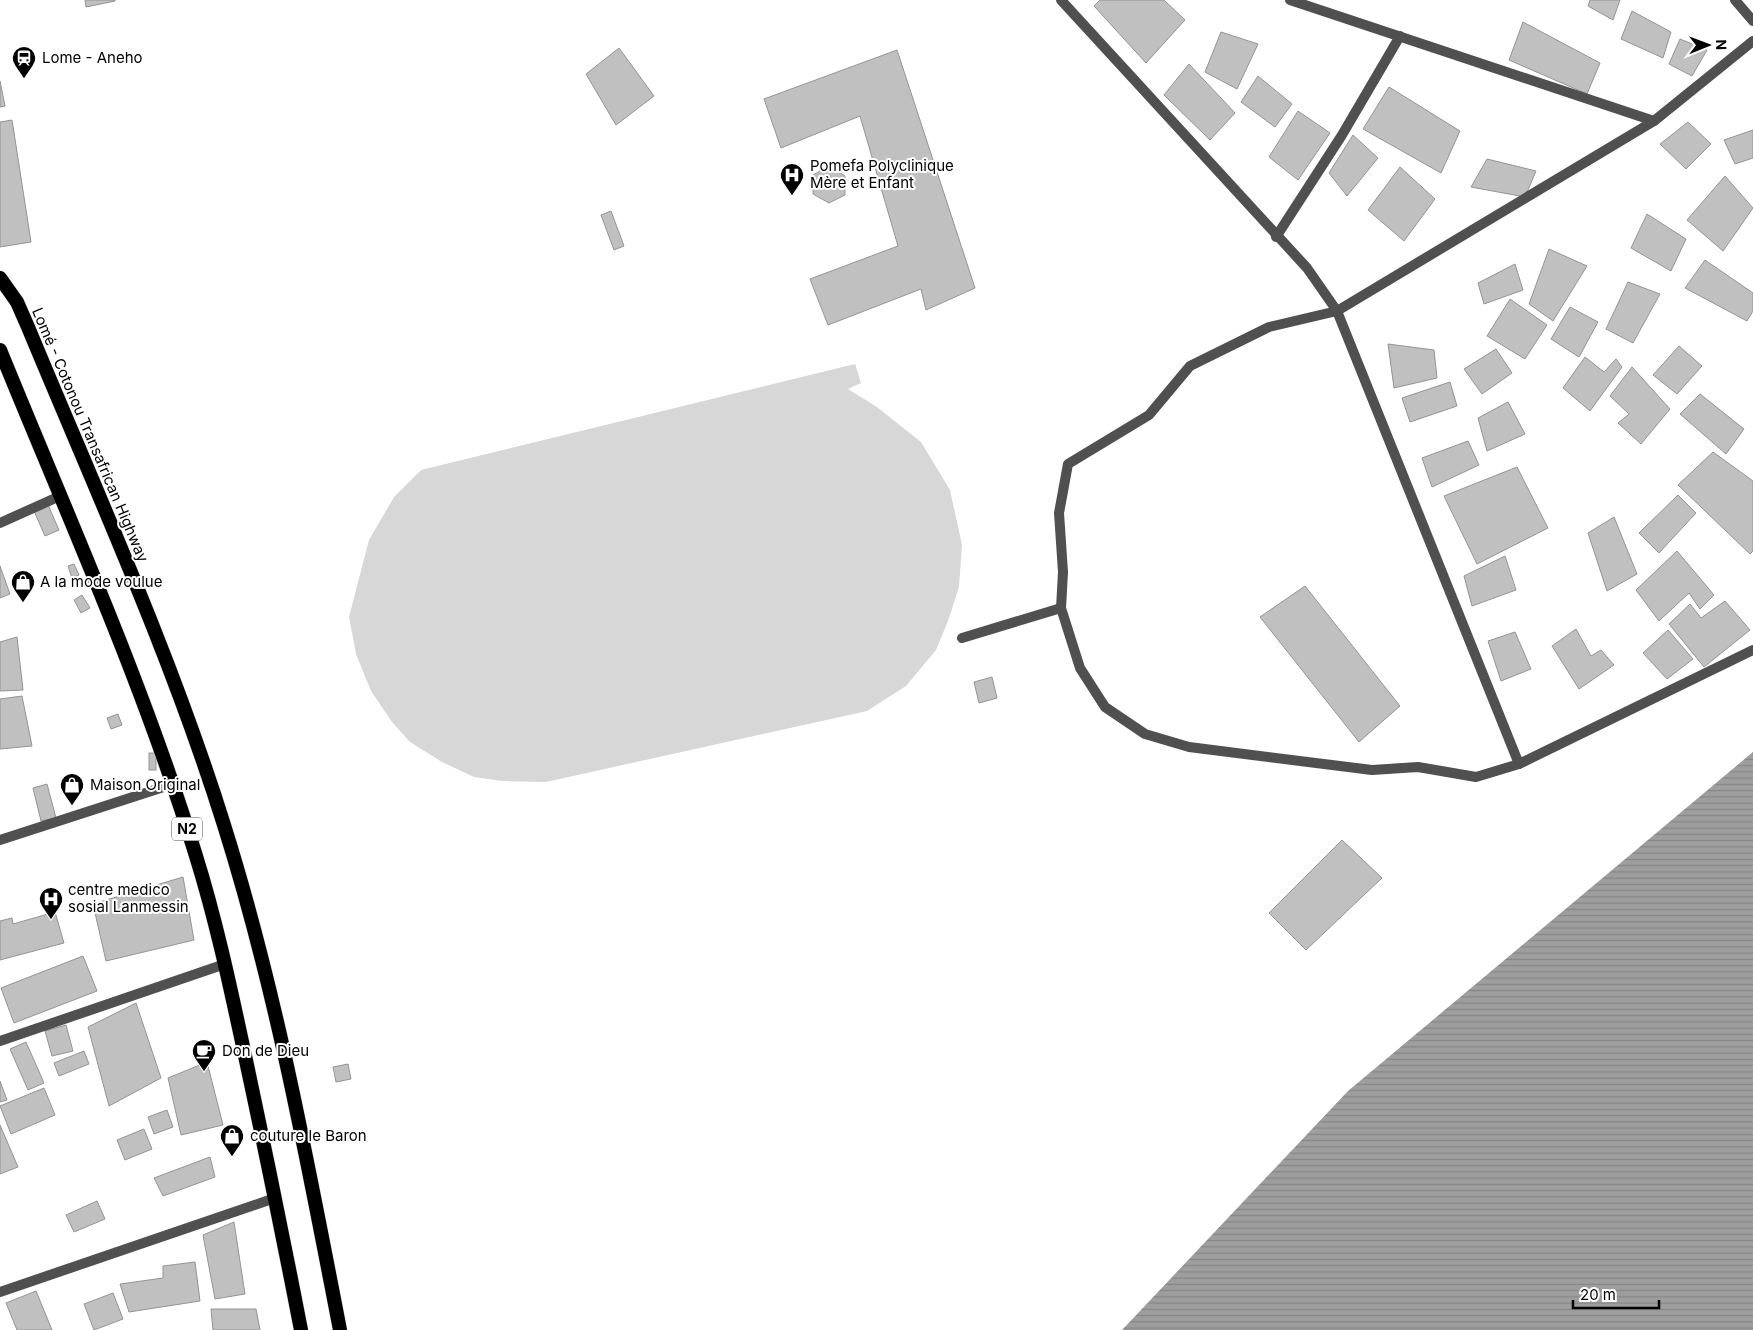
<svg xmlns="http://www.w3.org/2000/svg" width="1753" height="1330" font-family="Inter,sans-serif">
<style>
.garden{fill:#d7d7d7}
.water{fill:url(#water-rules)}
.building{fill:#c0c0c0;stroke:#949494}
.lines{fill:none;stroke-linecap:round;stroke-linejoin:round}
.trunk-casing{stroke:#dbdbdb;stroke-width:15}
.service{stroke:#505050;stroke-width:10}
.minor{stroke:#505050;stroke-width:10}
.trunk{stroke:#000;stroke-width:14}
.labels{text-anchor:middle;stroke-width:4;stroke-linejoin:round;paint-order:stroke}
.shield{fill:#fff;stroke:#4c4c4c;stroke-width:1}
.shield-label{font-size:14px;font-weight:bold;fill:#000}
.poi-label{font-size:15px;fill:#000;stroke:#fff;text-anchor:start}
.street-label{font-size:15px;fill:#000;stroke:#fff}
</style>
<defs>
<pattern id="water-rules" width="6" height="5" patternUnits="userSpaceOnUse" patternTransform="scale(1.25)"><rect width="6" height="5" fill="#9e9e9e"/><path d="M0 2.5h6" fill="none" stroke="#868686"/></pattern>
</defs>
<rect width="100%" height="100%" fill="#fff"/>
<!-- garden -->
<polygon class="garden" points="855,364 861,383 848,389 877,407 921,442 950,490 962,545 959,587 948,621 936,650 906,686 867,711 546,782 502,781 474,777 442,762 410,742 392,722 371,691 356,654 349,617 369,540 394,497 421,470"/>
<!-- water -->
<polygon class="water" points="1753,752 1753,1330 1122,1330 1348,1091"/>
<!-- building -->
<g class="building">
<polygon points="85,0 115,0 115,1 86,7"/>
<polygon points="1100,0 1164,0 1185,20 1146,63 1094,6"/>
<polygon points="1590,0 1620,0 1613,20 1588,6"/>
<polygon points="1632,11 1671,32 1663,58 1621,39"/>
<polygon points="1523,22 1600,63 1587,94 1509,60"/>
<polygon points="1221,32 1258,44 1237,89 1205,72"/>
<polygon points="1680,39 1707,50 1692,76 1669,64"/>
<polygon points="619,48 654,96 616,125 586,74"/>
<polygon points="897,50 975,288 926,310 921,289 828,325 810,279 898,246 860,116 781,148 764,99"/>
<polygon points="1189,64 1235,113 1210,140 1164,95"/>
<polygon points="1258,76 1292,104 1275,127 1241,102"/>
<polygon points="0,81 5,106 0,107"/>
<polygon points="1389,87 1460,131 1441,173 1363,129"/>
<polygon points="1298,111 1330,133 1298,180 1269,157"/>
<polygon points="12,120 31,242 0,247 0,122"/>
<polygon points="1688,122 1711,144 1686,169 1660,144"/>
<polygon points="1753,130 1753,158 1735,164 1724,140"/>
<polygon points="1353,135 1378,158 1347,196 1329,173"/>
<polygon points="1487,159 1536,171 1525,197 1471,187"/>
<polygon points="829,166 845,176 845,195 829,203 813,194 813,175"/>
<polygon points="1400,167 1435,199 1404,241 1368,210"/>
<polygon points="1725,176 1753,208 1723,251 1687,220"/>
<polygon points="611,211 624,246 614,250 601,215"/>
<polygon points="1647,214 1686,239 1671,271 1631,248"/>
<polygon points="1549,249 1587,266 1553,321 1529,304"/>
<polygon points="1705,260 1753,293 1753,311 1747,321 1685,288"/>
<polygon points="1515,264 1523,290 1484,304 1478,283"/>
<polygon points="1628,282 1660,294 1633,343 1606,329"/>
<polygon points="1510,299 1547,325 1525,359 1487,336"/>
<polygon points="1570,307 1598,322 1579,357 1551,339"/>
<polygon points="1388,344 1434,350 1437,378 1394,388"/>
<polygon points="1679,346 1702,366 1677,394 1653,375"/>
<polygon points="1496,349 1512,373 1482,394 1464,369"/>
<polygon points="1585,357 1604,372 1616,359 1622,367 1590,411 1563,388"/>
<polygon points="1632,367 1670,409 1641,444 1618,423 1629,414 1610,396"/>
<polygon points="1450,382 1457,406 1410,422 1402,398"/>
<polygon points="1700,394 1744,429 1726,454 1680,414"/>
<polygon points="1508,402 1525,434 1487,451 1478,418"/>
<polygon points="1468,441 1479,465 1432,487 1422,458"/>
<polygon points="1713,452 1753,481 1753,551 1750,554 1678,485"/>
<polygon points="1517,467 1548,528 1477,564 1444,496"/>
<polygon points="1678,495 1696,513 1659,553 1639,533"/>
<polygon points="48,505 59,530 45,536 34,511"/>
<polygon points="1614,517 1637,574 1607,591 1588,533"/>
<polygon points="1677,551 1714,595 1700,609 1689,593 1659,621 1636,590"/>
<polygon points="1505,556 1516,590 1472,606 1464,576"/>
<polygon points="74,564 79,575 72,578 68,566"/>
<polygon points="0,566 10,594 0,598"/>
<polygon points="1305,586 1400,706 1359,742 1260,617"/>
<polygon points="82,595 90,608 81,613 74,600"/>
<polygon points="1725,601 1750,630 1704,667 1669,624 1690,604 1701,618"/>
<polygon points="1576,629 1591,656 1601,650 1614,665 1579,689 1552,646"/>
<polygon points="1668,630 1693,659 1667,679 1643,653"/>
<polygon points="1515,632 1531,669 1501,681 1488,641"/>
<polygon points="17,637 23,690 0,691 0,642"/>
<polygon points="992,677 997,698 979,703 974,682"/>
<polygon points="22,696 32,746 0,749 0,699"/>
<polygon points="118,714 122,725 111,729 107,718"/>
<rect x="149" y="753" width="7" height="17"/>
<polygon points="47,784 56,818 41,821 33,788"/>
<polygon points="1342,840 1382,878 1306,950 1269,913"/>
<polygon points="183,877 194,940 106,961 93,904"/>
<polygon points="55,912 64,943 0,960 0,921 12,918 13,924"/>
<polygon points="83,956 97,991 14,1023 1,988"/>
<polygon points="136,1003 161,1078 109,1106 88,1027"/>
<polygon points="66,1025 73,1051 52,1056 45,1031"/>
<polygon points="26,1042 44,1083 28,1090 10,1049"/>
<polygon points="84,1051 89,1064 59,1076 54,1063"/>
<polygon points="207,1062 223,1125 181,1135 168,1078"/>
<polygon points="348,1064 351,1079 336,1082 333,1067"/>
<polygon points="0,1081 7,1100 0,1102"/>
<polygon points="44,1088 55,1115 11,1134 0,1106"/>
<polygon points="167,1110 173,1127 154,1134 148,1117"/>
<polygon points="0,1125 18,1167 0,1174"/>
<polygon points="144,1129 152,1149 125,1160 117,1140"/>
<polygon points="210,1157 215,1177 163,1196 154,1178"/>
<polygon points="97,1201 105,1219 74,1232 66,1215"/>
<polygon points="234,1222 245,1294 215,1299 203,1235"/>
<polygon points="195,1262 200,1301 129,1312 120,1284 163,1278 163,1266"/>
<polygon points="36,1291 52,1330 17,1330 6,1303"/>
<polygon points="113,1293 123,1319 94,1330 84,1304"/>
<polygon points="211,1309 256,1309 260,1330 213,1330"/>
</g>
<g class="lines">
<!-- trunk casing -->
<g class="trunk-casing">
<g id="trunk">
<path d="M0 278 17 302 28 327C96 491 171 655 224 825 276 990 307 1160 340 1330"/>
<path d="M0 350C68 517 143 683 196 856 216 920 230 986 244 1051 264 1144 283 1237 301 1330"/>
</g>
</g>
<!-- service -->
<g class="service">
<polyline points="1337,311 1269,327 1190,366 1149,415 1068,464 1059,513 1063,572 1061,608 1080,668 1105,707 1145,734 1189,747 1372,770 1418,767 1476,777 1519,764"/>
<polyline points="962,638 1061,608"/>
</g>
<!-- minor -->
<g class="minor">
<polyline points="1061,0 1307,268 1337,311 1519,764 1753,650"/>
<polyline points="1290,0 1654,121"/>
<polyline points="1735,0 1753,21"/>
<polyline points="1276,237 1342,135 1400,36"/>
<polyline points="1337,311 1654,121 1753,41"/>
<polyline points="0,523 60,496"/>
<polyline points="0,840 173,784"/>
<polyline points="0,1041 225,964"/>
<polyline points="0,1292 275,1198"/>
</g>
<!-- trunk -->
<use href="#trunk" class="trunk"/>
</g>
<!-- icons -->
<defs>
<g id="station-pin" transform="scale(1.25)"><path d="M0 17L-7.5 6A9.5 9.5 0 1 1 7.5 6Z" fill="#000" stroke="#fff"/><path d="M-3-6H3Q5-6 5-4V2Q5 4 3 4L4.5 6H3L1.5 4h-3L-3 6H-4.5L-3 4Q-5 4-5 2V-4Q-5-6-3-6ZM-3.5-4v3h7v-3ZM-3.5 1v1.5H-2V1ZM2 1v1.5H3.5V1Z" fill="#fff"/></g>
<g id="hospital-pin" transform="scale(1.25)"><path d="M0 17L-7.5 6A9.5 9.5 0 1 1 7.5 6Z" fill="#000" stroke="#fff"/><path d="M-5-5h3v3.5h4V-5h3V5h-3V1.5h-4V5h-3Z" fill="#fff"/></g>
<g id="shop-pin" transform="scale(1.25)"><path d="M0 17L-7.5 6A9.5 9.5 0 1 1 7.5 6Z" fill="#000" stroke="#fff"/><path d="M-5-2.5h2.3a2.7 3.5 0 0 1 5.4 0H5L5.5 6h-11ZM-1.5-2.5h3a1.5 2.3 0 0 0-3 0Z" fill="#fff"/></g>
<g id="cafe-pin" transform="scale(1.25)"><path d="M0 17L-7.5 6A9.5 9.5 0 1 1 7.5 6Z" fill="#000" stroke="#fff"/><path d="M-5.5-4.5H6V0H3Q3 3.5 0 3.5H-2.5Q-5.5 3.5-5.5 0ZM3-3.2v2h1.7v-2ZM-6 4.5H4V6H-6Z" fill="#fff"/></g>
</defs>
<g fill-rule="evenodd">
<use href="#station-pin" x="24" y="58"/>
<use href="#hospital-pin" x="792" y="175"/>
<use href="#shop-pin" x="23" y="582"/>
<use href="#shop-pin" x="72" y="785"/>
<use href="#hospital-pin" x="51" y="899"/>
<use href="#cafe-pin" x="204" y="1051"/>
<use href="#shop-pin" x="232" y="1136"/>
</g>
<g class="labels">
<!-- shield labels -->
<rect class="shield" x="172" y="817.5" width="30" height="23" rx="4"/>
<g class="shield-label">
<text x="187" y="834">N2</text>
</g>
<!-- poi labels -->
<g class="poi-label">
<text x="42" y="63">Lome - Aneho</text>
<text x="810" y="171">Pomefa Polyclinique<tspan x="810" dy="17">Mère et Enfant</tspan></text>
<text x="40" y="587">A la mode voulue</text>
<text x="90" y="790">Maison Original</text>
<text x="68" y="895">centre medico<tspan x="68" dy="17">sosial Lanmessin</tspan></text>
<text x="222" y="1056">Don de Dieu</text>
<text x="250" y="1141">couture le Baron</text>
</g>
<!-- street labels -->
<g class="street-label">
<text transform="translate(90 435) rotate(67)" y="5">Lomé - Cotonou Transafrican Highway</text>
</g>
</g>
<!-- north arrow -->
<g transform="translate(1708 45) rotate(89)" stroke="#ffffff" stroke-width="4" paint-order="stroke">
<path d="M0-4L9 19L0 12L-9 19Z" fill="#000000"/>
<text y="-8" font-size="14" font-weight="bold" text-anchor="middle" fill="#000000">N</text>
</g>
<!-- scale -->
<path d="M1573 1300v8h86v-8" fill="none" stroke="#000000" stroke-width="2.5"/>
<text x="1580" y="1300" font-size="15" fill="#000000" stroke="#ffffff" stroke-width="4" paint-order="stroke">20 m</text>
</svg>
